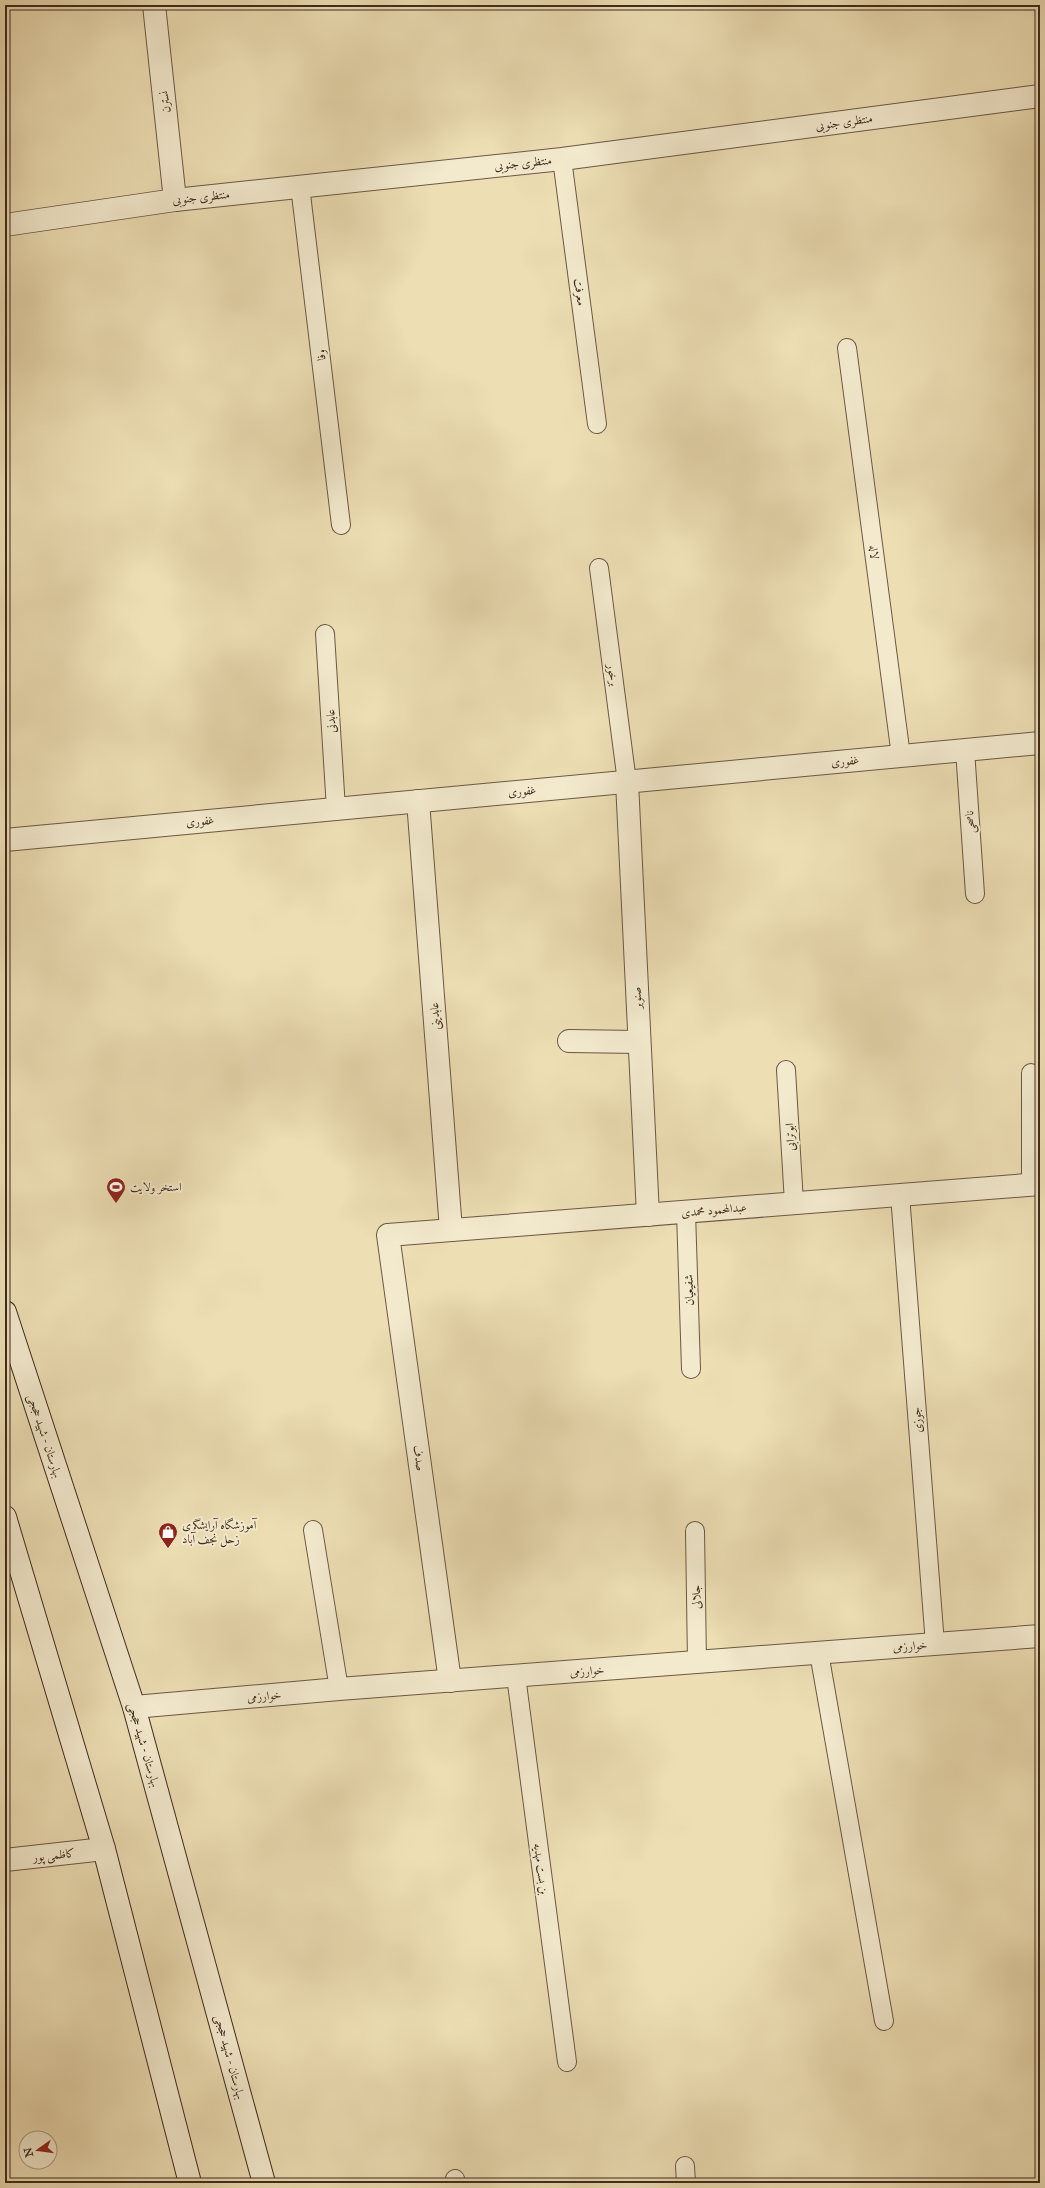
<svg xmlns="http://www.w3.org/2000/svg" width="1045" height="2188" font-family="'IM FELL Great Primer',Amiri,serif">
<style>
.lines{fill:none;stroke-linecap:round;stroke-linejoin:round}
.service-casing{stroke:#6a5844;stroke-width:20}
.minor-casing{stroke:#6a5844;stroke-width:24}
.tertiary-casing{stroke:#6a5844;stroke-width:24}
.secondary-casing{stroke:#3f2b1e;stroke-width:24}
.service{stroke:#f3eace;stroke-width:18}
.minor{stroke:#f3eace;stroke-width:22}
.tertiary{stroke:#f3eace;stroke-width:22}
.secondary{stroke:#f3eace;stroke-width:22}
.labels{text-anchor:middle;stroke-width:4;stroke-linejoin:round;paint-order:stroke}
.street-label{font-size:12px;fill:#3f2b1e;stroke:#f3eace}
.poi-label{font-size:12px;fill:#3f2b1e;stroke:#f3eace;text-anchor:start}
</style>
<rect width="100%" height="100%" fill="#eddeb4"/>
<filter id="stains"><feTurbulence type="fractalNoise" baseFrequency=".005" numOctaves="4"/><feColorMatrix values="0 0 0 0 .2 0 0 0 0 .09 0 0 0 0 .02 0 0 0 .5 -.17"/></filter>
<radialGradient id="worn" r=".72"><stop offset=".6" stop-color="#630" stop-opacity="0"/><stop offset="1" stop-color="#630" stop-opacity=".3"/></radialGradient>
<g class="lines">
<!-- service casing -->
<g class="service-casing">
<g id="service">
<polyline points="562,159 597,424"/>
<polyline points="300,186 341,525"/>
<polyline points="847,348 901,756"/>
<polyline points="599,568 627,782"/>
<polyline points="325,634 336,809"/>
<polyline points="965,750 975,894"/>
<polyline points="786,1070 794,1203"/>
<polyline points="1031,1073 1031,1185"/>
<polyline points="900,1195 935,1644"/>
<polyline points="686,1212 691,1369"/>
<polyline points="313,1530 339,1689"/>
<polyline points="695,1531 697,1662"/>
<polyline points="819,1653 884,2021"/>
<polyline points="516,1676 567,2062"/>
<polyline points="685,2166 686,2183"/>
<polyline points="455,2179 456,2183"/>
</g>
</g>
<!-- minor casing -->
<g class="minor-casing">
<g id="minor">
<polyline points="154,5 175,200"/>
<polyline points="627,782 648,1215"/>
<polyline points="418,801 451,1230"/>
<polyline points="569,1041 639,1042"/>
<polyline points="450,1681 388,1235 1040,1184"/>
</g>
</g>
<!-- tertiary casing -->
<g class="tertiary-casing">
<g id="tertiary">
<polyline points="5,225 175,200 562,159 1040,96"/>
<polyline points="5,840 1040,743"/>
<polyline points="134,1707 339,1689 1040,1636"/>
<polyline points="5,1860 104,1849"/>
</g>
</g>
<!-- secondary casing -->
<g class="secondary-casing">
<g id="secondary">
<polyline points="5,1312 134,1707 264,2183"/>
<polyline points="5,1517 104,1849 190,2183"/>
</g>
</g>
<!-- service -->
<use href="#service" class="service"/>
<!-- minor -->
<use href="#minor" class="minor"/>
<!-- tertiary -->
<use href="#tertiary" class="tertiary"/>
<!-- secondary -->
<use href="#secondary" class="secondary"/>
</g>
<!-- icons -->
<defs>
<g id="stadium-pin" transform="scale(1)"><path d="M0 17L-7.5 6A9.5 9.5 0 1 1 7.5 6Z" fill="#8f2418" stroke="#f3eace"/><path d="M0-5a6.5 5 0 1 0 0 10a6.5 5 0 1 0 0-10ZM-3.5-1.8h7v3.6h-7Z" fill="#fff"/></g>
<g id="shop-pin" transform="scale(1)"><path d="M0 17L-7.5 6A9.5 9.5 0 1 1 7.5 6Z" fill="#8f2418" stroke="#f3eace"/><path d="M-5-2.5h2.3a2.7 3.5 0 0 1 5.4 0H5L5.5 6h-11ZM-1.5-2.5h3a1.5 2.3 0 0 0-3 0Z" fill="#fff"/></g>
</defs>
<g fill-rule="evenodd">
<use href="#stadium-pin" x="116" y="1187"/>
<use href="#shop-pin" x="168" y="1532"/>
</g>
<g class="labels">
<!-- street labels -->
<g class="street-label">
<text transform="translate(165 102) rotate(-96)" y="4">نسترن</text>
<text transform="translate(844 122) rotate(-8)" y="4">منتظری جنوبی</text>
<text transform="translate(523 163) rotate(-6)" y="4">منتظری جنوبی</text>
<text transform="translate(201 197) rotate(-6)" y="4">منتظری جنوبی</text>
<text transform="translate(580 292) rotate(83)" y="4">معرفت</text>
<text transform="translate(321 355) rotate(-97)" y="4">وفا</text>
<text transform="translate(874 552) rotate(83)" y="4">لاله</text>
<text transform="translate(613 675) rotate(82)" y="4">برخور</text>
<text transform="translate(331 721) rotate(-94)" y="4">عابدنی</text>
<text transform="translate(845 761) rotate(-5)" y="4">غفوری</text>
<text transform="translate(522 791) rotate(-5)" y="4">غفوری</text>
<text transform="translate(200 821) rotate(-5)" y="4">غفوری</text>
<text transform="translate(970 822) rotate(-94)" y="4">ناصحی</text>
<text transform="translate(637 998) rotate(-93)" y="4">صنوبر</text>
<text transform="translate(435 1016) rotate(-94)" y="4">عابدینی</text>
<text transform="translate(790 1137) rotate(-93)" y="4">ابوترابی</text>
<text transform="translate(714 1210) rotate(-5)" y="4">عبدالمحمود محمدی</text>
<text transform="translate(689 1290) rotate(-92)" y="4">شفیعیان</text>
<text transform="translate(917 1420) rotate(-95)" y="4">جوزی</text>
<text transform="translate(45 1436) rotate(72)" y="4">بهارستان - شهید حججی</text>
<text transform="translate(419 1458) rotate(82)" y="4">صدف</text>
<text transform="translate(696 1597) rotate(-91)" y="4">جلالی</text>
<text transform="translate(910 1646) rotate(-4)" y="4">خوارزمی</text>
<text transform="translate(587 1671) rotate(-4)" y="4">خوارزمی</text>
<text transform="translate(264 1696) rotate(-5)" y="4">خوارزمی</text>
<text transform="translate(144 1745) rotate(74)" y="4">بهارستان - شهید حججی</text>
<text transform="translate(54 1855) rotate(-6)" y="4">کاظمی پور</text>
<text transform="translate(541 1869) rotate(83)" y="4">بن بست مهدیه</text>
<text transform="translate(230 2057) rotate(75)" y="4">بهارستان - شهید حججی</text>
</g>
<!-- poi labels -->
<g class="poi-label">
<text x="130" y="1191">استخر ولایت</text>
<text x="182" y="1529">آموزشگاه آرایشگری<tspan x="182" dy="14">زحل نجف آباد</tspan></text>
</g>
</g>
<!-- margin -->
<rect width="1045" height="2188" fill="none" stroke="#eddeb4" stroke-width="20"/>
<rect x="6" y="6" width="1033" height="2176" fill="none" stroke="#3f2b1e" stroke-width="2"/>
<rect x="10" y="10" width="1025" height="2168" fill="none" stroke="#3f2b1e"/>
<!-- north arrow -->
<g transform="translate(38 2150) rotate(256)"><circle r="19" fill="#f3eace" stroke="#ab9e88"/>
<path d="M0-3L7 15L0 10L-7 15Z" fill="#8f2418"/>
<text y="-6" font-size="11" font-weight="bold" text-anchor="middle" fill="#3f2b1e">N</text>
</g>
<rect width="100%" height="100%" filter="url(#stains)"/>
<rect width="100%" height="100%" fill="url(#worn)"/>
</svg>
